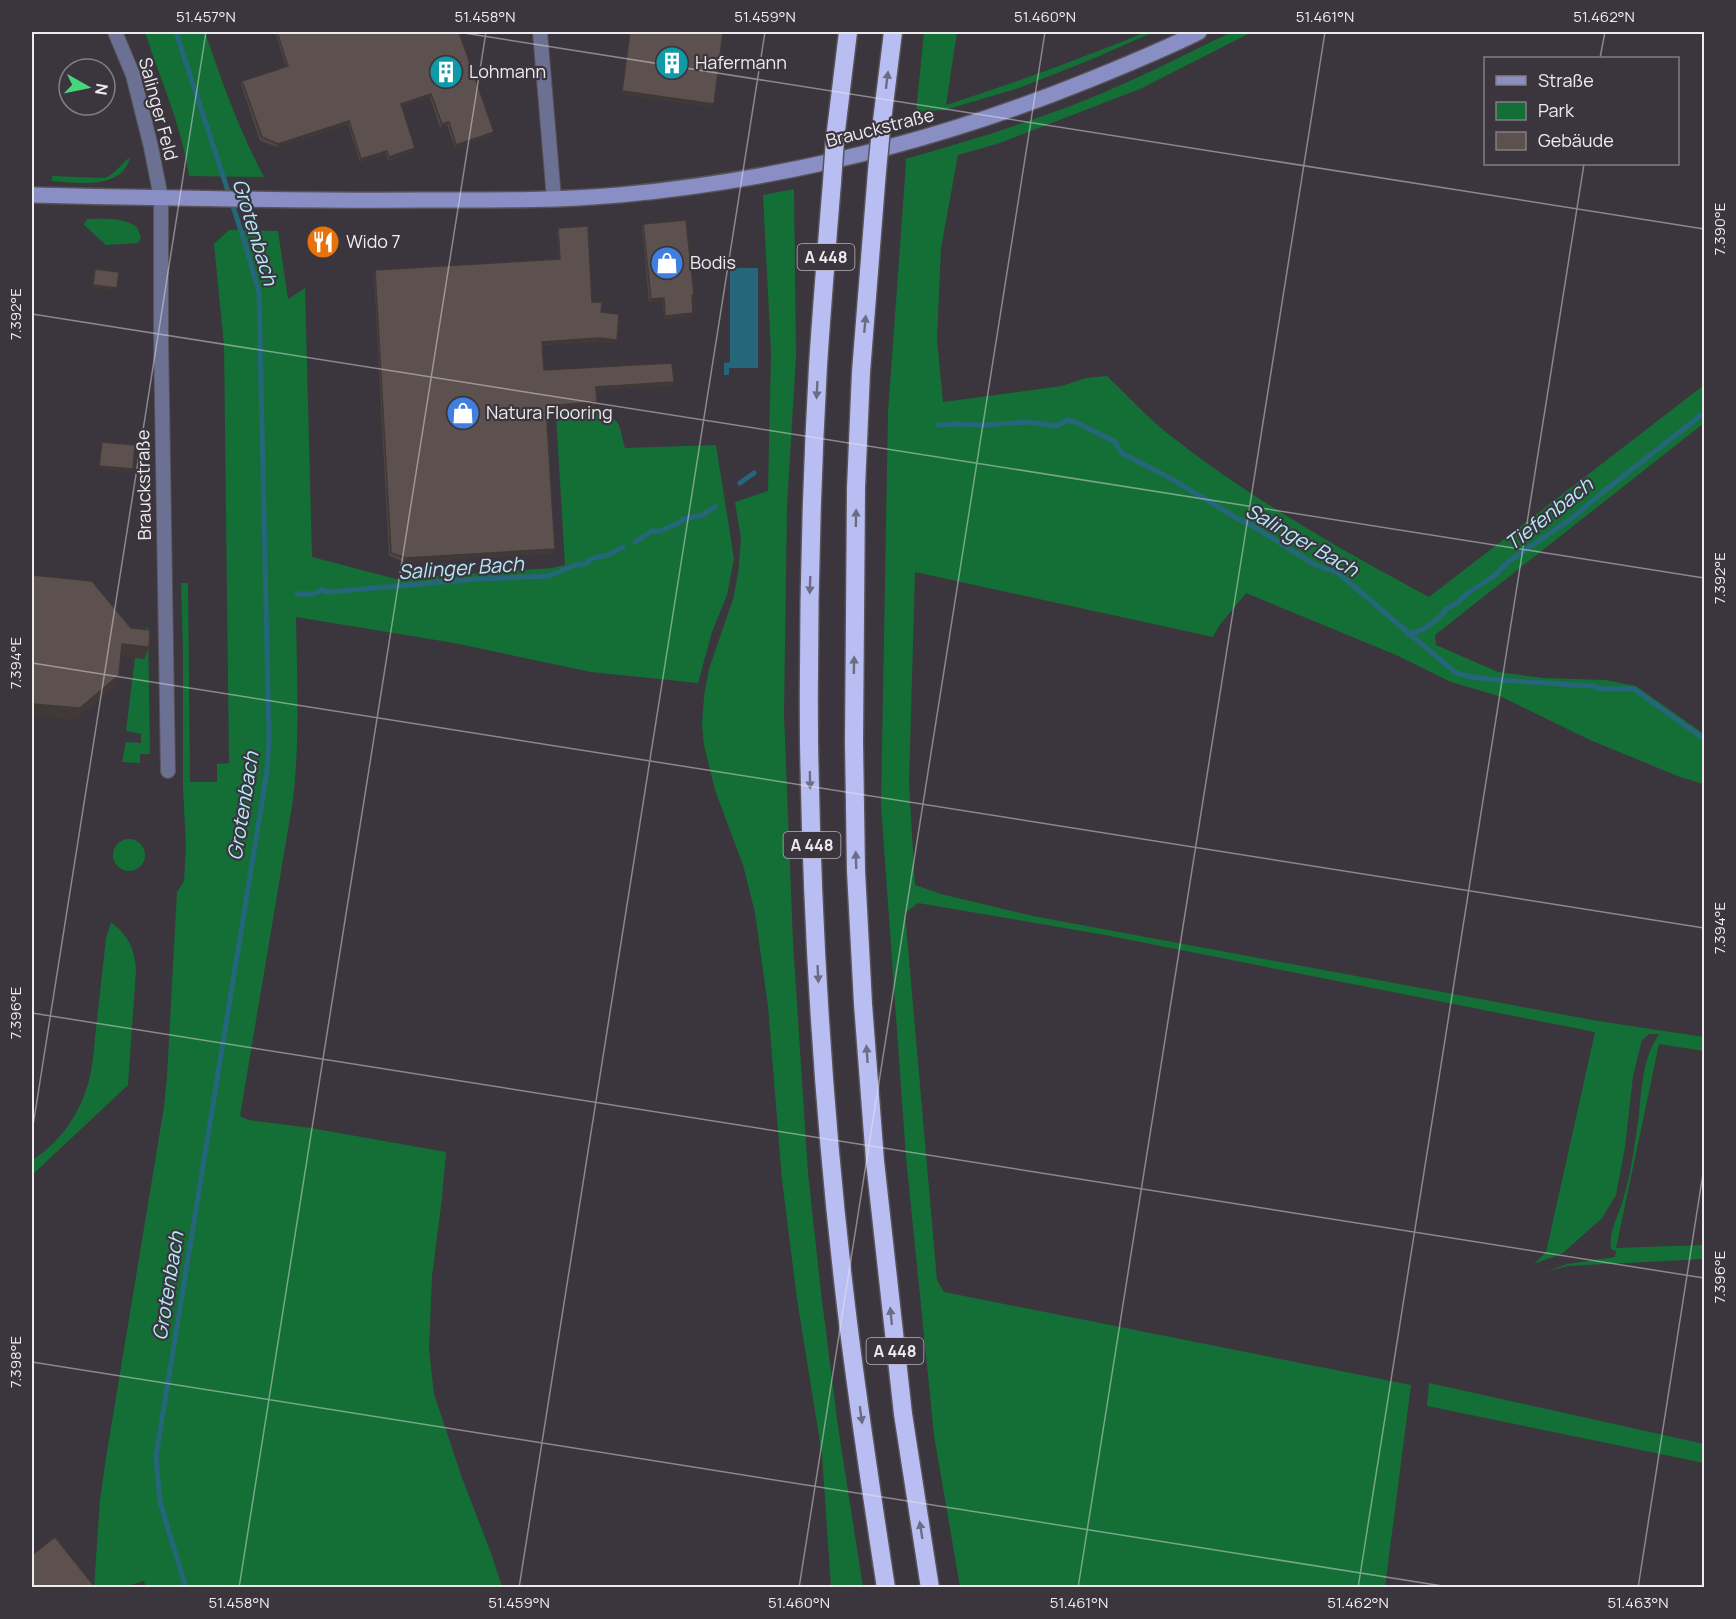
<svg xmlns="http://www.w3.org/2000/svg" width="1736" height="1619" font-family="Manrope,sans-serif">
<style>
.green{fill:#146f36}
.water{fill:#25667b}
.lines{fill:none;stroke-linecap:round;stroke-linejoin:round}
.stream{stroke:#25667b;stroke-width:5}
.street-casing{stroke:#585259;stroke-width:16}
.secondary-casing{stroke:#585259;stroke-width:18}
.highway-casing{stroke:#585259;stroke-width:21}
.street{stroke:#6c7093;stroke-width:14}
.secondary{stroke:#898ec5;stroke-width:15}
.highway{stroke:#b9bef2;stroke-width:18}
.highway-bridge-casing{stroke:#585259;stroke-width:21;stroke-linecap:butt}
.highway-bridge{stroke:#b9bef2;stroke-width:18}
.wall{fill:#4f4644}
.shaded-wall{fill:#403937}
.building{fill:#5c514f;stroke:#403937;stroke-width:1.5}
.oneway{fill:#6d6c85}
.ticks{fill:none;stroke:#eeebef;stroke-width:1.5;stroke-opacity:0.45}
.labels{text-anchor:middle;stroke-width:4.5;stroke-linejoin:round;paint-order:stroke}
.shield{fill:#3b353d;stroke:#b8b4ba;stroke-width:1.5}
.shield-label{font-size:16px;font-weight:bold;fill:#eeebef}
.poi-label{font-size:18px;fill:#eeebef;stroke:#3b353d;text-anchor:start}
.street-label{font-size:18px;fill:#eeebef;stroke:#3b353d}
.water-label{font-size:20px;font-style:italic;fill:#b5eafd;stroke:#3b353d}
.neatline{fill:none;stroke:#eeebef;stroke-width:2}
.ticks-label{font-size:15px;text-anchor:middle;fill:#eeebef}
</style>
<rect width="100%" height="100%" fill="#3b353d"/>
<!-- green -->
<g class="green">
<path d="M145 32H205C222 82 239 130 264 177L189 176C182 126 160 79 145 32Z"/>
<path d="M924 32H957L946 105C1014 83 1080 59 1146 32H1154L1090 60 1019 88 945 110 916 112Z"/>
<path d="M1232 32H1252L1140 89 1000 143 958 155 941 248 937 339 943 402 1062 386 1086 378 1107 376C1127 395 1146 416 1167 433 1248 497 1338 548 1429 597L1704 385V423L1435 635 1436 645 1498 672 1543 678 1605 680 1636 686 1704 734V784L1680 777 1590 740 1502 697 1451 682 1396 655 1246 593 1219 626 1213 637 915 572 909 784 915 885 941 894 1033 916 1598 1021 1704 1037V1051L1659 1044 1616 1248 1704 1245V1259L1567 1266 1545 1272 1567 1264 1615 1257 1616 1251 1611 1249C1608 1231 1620 1214 1624 1196 1632 1170 1635 1141 1639 1114 1642 1086 1643 1057 1659 1034H1649L1642 1040 1633 1076 1625 1147 1616 1195 1602 1218 1563 1253 1534 1264 1546 1252 1595 1032 1105 935 918 903 905 913 937 1280 944 1292 1411 1385 1385 1587H960L934 1435 906 1157 881 805 888 413 906 163 905 159C965 142 1025 124 1083 101 1134 81 1183 55 1232 32Z"/>
<path d="M130 157C123 190 77 183 52 181V176L105 178C115 174 121 164 130 157Z"/>
<polygon points="794,189 796,356 787,507 784,714 793,942 808,1173 821,1292 838,1427 863,1587 831,1587 822,1455 797,1299 782,1180 768,1006 755,913 743,865 715,790 704,745 702,724 704,696 709,669 733,599 738,574 741,539 735,502 768,491 771,352 763,195"/>
<path d="M87 219C105 219 122 217 137 227L141 238 138 243 106 245 83 224 85 223Z"/>
<path d="M229 230 278 231 288 299 305 288 312 557 396 579 552 568 565 565 556 415 597 410 616 421 619 425 625 448 716 445 734 559 727 595 712 632 698 683 591 672 454 643 296 617C297 678 300 739 293 800L240 1116 249 1120 311 1128 446 1152 442 1198 432 1276 429 1349 434 1394 461 1475 492 1556 502 1587 146 1588 144 1581 124 1587 94 1588 100 1500 105 1464 164 1107 167 1077 177 892 184 881 186 847 183 787V651L181 583H188L190 782H217V764L229 763 224 345 214 244Z"/>
<polygon points="148,627 150,754 140,754 140,763 122,762 126,742 141,743 141,734 126,731 138,633"/>
<circle cx="129" cy="855" r="16"/>
<path d="M111 922C128 935 135 949 136 970L128 1085 32 1175V1160C59 1144 79 1115 88 1084 94 1064 94 1041 97 1020 100 993 103 965 106 938Z"/>
<polygon points="1429,1383 1704,1444 1704,1463 1427,1406"/>
</g>
<!-- water -->
<polygon class="water" points="730,268 758,268 758,368 729,368 729,375 724,375 724,363 730,362"/>
<g class="lines">
<!-- stream -->
<g class="stream">
<polyline points="176,32 244,240 259,293 269,738 267,771 156,1456 160,1502 186,1588"/>
<path d="M938 425 957 424 984 425 1028 422 1057 426 1067 420 1075 422 1114 441 1123 454 1170 478 1235 517 1256 528 1315 565 1338 573 1456 673C1479 680 1503 680 1527 682 1549 683 1572 685 1594 686L1600 689H1634L1704 739"/>
<polyline points="740,483 754,473"/>
<polyline points="635,542 652,531 660,531 677,524 683,519 703,515 715,507"/>
<polyline points="297,594 313,594 321,590 329,592 478,579 549,576 575,565 585,564 593,558 608,555 623,547"/>
<polyline points="1408,634 1424,629 1441,616 1447,608 1459,602 1466,594 1494,576 1508,562 1572,518 1608,488 1704,413"/>
</g>
<!-- street casing -->
<g class="street-casing">
<g id="street">
<polyline points="115,32 133,75 151,147 161,198 161,339 168,771"/>
<polyline points="540,32 554,199"/>
</g>
</g>
<!-- secondary casing -->
<g class="secondary-casing">
<path id="secondary" d="M32 195C161 198 291 201 421 200 487 200 553 201 619 195 780 180 939 141 1089 80 1126 65 1163 50 1199 32"/>
</g>
<!-- highway casing -->
<g class="highway-casing">
<g id="highway">
<polyline points="881,129 893,32"/>
<polyline points="835,139 848,32"/>
<polyline points="877,171 861,372 856,488 854,742 856,871 863,1004 875,1161 903,1414 930,1588"/>
<path d="M832 182C827 243 822 304 818 366 811 491 808 616 809 741 812 932 824 1124 847 1314 858 1405 872 1497 886 1588"/>
</g>
</g>
<!-- street -->
<use href="#street" class="street"/>
<!-- secondary -->
<use href="#secondary" class="secondary"/>
<!-- highway -->
<use href="#highway" class="highway"/>
<!-- highway-bridge casing -->
<g class="highway-bridge-casing">
<g id="highway-bridge">
<polyline points="877,171 881,129"/>
<polyline points="832,182 835,139"/>
</g>
</g>
<!-- highway-bridge -->
<use href="#highway-bridge" class="highway-bridge"/>
</g>
<!-- wall -->
<g class="wall">
<polygon points="275,32 459,32 493,135 455,148 447,125 440,128 430,97 402,106 414,152 388,161 386,154 360,162 348,124 277,147 260,141 241,84 242,81 286,66"/>
<polygon points="630,32 723,32 713,107 621,94"/>
<polygon points="643,224 693,298 692,316 664,319 663,301 649,302 642,227"/>
<polygon points="558,228 592,302 601,312 617,340 616,343 598,342 542,345 544,370 674,382 673,385 596,390 596,406 546,410 554,553 404,562 389,556 374,274 375,270 559,259 557,231"/>
<polygon points="310,233 337,249 310,250 309,236"/>
</g>
<!-- shaded-wall -->
<g class="shaded-wall">
<polygon points="622,91 714,104 713,107 621,94"/>
<polygon points="431,94 430,97 400,107 401,104"/>
<polygon points="349,121 348,124 277,147 278,144"/>
<polygon points="449,122 447,125 440,128 442,124"/>
<polygon points="494,132 493,135 455,148 456,145"/>
<polygon points="415,148 414,152 388,161 389,157"/>
<polygon points="387,151 386,154 360,162 361,159"/>
<polygon points="338,246 337,249 310,250 311,247"/>
<polygon points="93,285 117,288 116,291 92,288"/>
<polygon points="664,298 663,301 649,302 651,299"/>
<polygon points="693,313 692,316 664,319 665,316"/>
<polygon points="599,338 617,340 616,343 598,342 541,345 542,342"/>
<polygon points="674,382 673,385 595,390 596,387"/>
<polygon points="597,402 596,406 545,410 546,406"/>
<polygon points="99,466 133,469 131,472 98,469"/>
<polygon points="555,549 554,553 404,562 406,558"/>
<polygon points="122,644 149,647 144,659 118,656"/>
<polygon points="119,675 115,687 75,720 32,716 32,704"/>
</g>
<!-- building -->
<g class="building">
<polygon points="277,32 459,32 494,132 456,145 449,122 442,124 431,94 401,104 415,148 389,157 387,151 361,159 349,121 278,144 262,137 242,81 288,66"/>
<polygon points="630,32 723,32 714,104 622,91"/>
<polygon points="686,220 694,295 692,295 693,313 665,316 664,298 651,299 643,224"/>
<polygon points="588,226 592,302 602,302 601,312 619,314 617,340 599,338 542,342 544,370 672,363 674,382 596,387 597,402 546,406 555,549 406,558 391,553 375,270 560,259 558,228"/>
<polygon points="337,231 338,246 311,247 310,233"/>
<polygon points="95,269 119,272 117,288 93,285"/>
<polygon points="102,442 135,445 133,469 99,466"/>
<polygon points="32,575 92,581 131,628 150,630 149,647 122,644 119,675 80,708 32,704"/>
<polygon points="55,1537 95,1587 32,1587 32,1555"/>
</g>
<!-- one-way arrows -->
<defs><path id="oneway-solid" d="M-6-.8H1V-3.2L6.5 0L1 3.2V.8H-6Z" transform="scale(1.5)"/></defs>
<g class="oneway">
<use href="#oneway-solid" transform="translate(887 80) rotate(-83)"/>
<use href="#oneway-solid" transform="translate(865 324) rotate(-85)"/>
<use href="#oneway-solid" transform="translate(817 390) rotate(93)"/>
<use href="#oneway-solid" transform="translate(856 518) rotate(-89)"/>
<use href="#oneway-solid" transform="translate(810 585) rotate(92)"/>
<use href="#oneway-solid" transform="translate(854 665) rotate(-89)"/>
<use href="#oneway-solid" transform="translate(810 780) rotate(89)"/>
<use href="#oneway-solid" transform="translate(856 860) rotate(-92)"/>
<use href="#oneway-solid" transform="translate(818 974) rotate(87)"/>
<use href="#oneway-solid" transform="translate(867 1054) rotate(-94)"/>
<use href="#oneway-solid" transform="translate(891 1316) rotate(-96)"/>
<use href="#oneway-solid" transform="translate(861 1415) rotate(82)"/>
<use href="#oneway-solid" transform="translate(921 1530) rotate(-99)"/>
</g>
<!-- ticks -->
<path class="ticks" d="M458 32 1704 229M1600 58 1605 32M32 314 1704 578M32 663 1704 928M32 1013 1704 1278M32 1132 206 32M32 1362 1455 1588M239 1588 486 32M519 1588 765 32M799 1588 1045 32M1078 1588 1325 32M1358 1588 1584 164M1638 1588 1704 1167"/>
<!-- icons -->
<defs>
<g id="building-disc" transform="scale(1.725)"><circle r="9.5" fill="#0f9aa8" stroke="#3b353d"/><path d="M-4-6H4V6H1V3H-1V6H-4ZM-2.5-4.3h1.7v1.8h-1.7ZM.8-4.3h1.7v1.8H.8ZM-2.5-1h1.7V.8h-1.7ZM.8-1h1.7V.8H.8Z" fill="#fff"/></g>
<g id="restaurant-disc" transform="scale(1.725)"><circle r="9.5" fill="#e8710a" stroke="#3b353d"/><path d="M-5-6h1v4h1v-4h1v4h1v-4h1v5L-1.5 .5V6h-2V.5L-5-1ZM5-6V6H3V1.5H1.5Q1.5-4 5-6Z" fill="#fff"/></g>
<g id="shop-disc" transform="scale(1.725)"><circle r="9.5" fill="#3f7fe0" stroke="#3b353d"/><path d="M-5-2.5h2.3a2.7 3.5 0 0 1 5.4 0H5L5.5 6h-11ZM-1.5-2.5h3a1.5 2.3 0 0 0-3 0Z" fill="#fff"/></g>
</defs>
<g fill-rule="evenodd">
<use href="#building-disc" x="672" y="63"/>
<use href="#building-disc" x="446" y="72"/>
<use href="#restaurant-disc" x="323" y="242"/>
<use href="#shop-disc" x="667" y="263"/>
<use href="#shop-disc" x="463" y="413"/>
</g>
<g class="labels">
<!-- shield labels -->
<g class="shield">
<rect x="797.5" y="244" width="57" height="26" rx="4.5"/>
<rect x="783.5" y="832" width="57" height="26" rx="4.5"/>
<rect x="866.5" y="1338" width="57" height="26" rx="4.5"/>
</g>
<g class="shield-label">
<text x="826" y="263">A 448</text>
<text x="812" y="851">A 448</text>
<text x="895" y="1357">A 448</text>
</g>
<!-- poi labels -->
<g class="poi-label">
<text x="695" y="69">Hafermann</text>
<text x="469" y="78">Lohmann</text>
<text x="346" y="248">Wido 7</text>
<text x="690" y="269">Bodis</text>
<text x="486" y="419">Natura Flooring</text>
</g>
<!-- street labels -->
<g class="street-label">
<text transform="translate(158 109) rotate(75)" y="6">Salinger Feld</text>
<text transform="translate(880 128) rotate(-14)" y="6">Brauckstraße</text>
<text transform="translate(144 485) rotate(-91)" y="6">Brauckstraße</text>
</g>
<!-- water labels -->
<g class="water-label">
<text transform="translate(255 232) rotate(73)" y="7">Grotenbach</text>
<text transform="translate(1549 514) rotate(-38)" y="7">Tiefenbach</text>
<text transform="translate(1302 540) rotate(30)" y="7">Salinger Bach</text>
<text transform="translate(461 568) rotate(-4)" y="7">Salinger Bach</text>
<text transform="translate(243 806) rotate(-81)" y="7">Grotenbach</text>
<text transform="translate(168 1286) rotate(-81)" y="7">Grotenbach</text>
</g>
</g>
<!-- border -->
<rect width="1736" height="1619" fill="none" stroke="#3b353d" stroke-width="66"/>
<!-- legend -->
<rect x="1484" y="57" width="195" height="108" fill="#3b353d" stroke="#837e84" stroke-width="1.5"/>
<rect x="1496" y="76" width="30" height="9" fill="#898ec5" stroke="#837e84" stroke-width="1.5"/>
<text x="1538" y="87" font-size="18" fill="#eeebef">Straße</text>
<rect x="1496" y="102" width="30" height="18" fill="#146f36" stroke="#837e84" stroke-width="1.5"/>
<text x="1538" y="117" font-size="18" fill="#eeebef">Park</text>
<rect x="1496" y="132" width="30" height="18" fill="#5c514f" stroke="#837e84" stroke-width="1.5"/>
<text x="1538" y="147" font-size="18" fill="#eeebef">Gebäude</text>
<!-- north arrow -->
<g transform="translate(87 87) rotate(99)"><circle r="28" fill="#3b353d" stroke="#837e84" stroke-width="1.5"/>
<path d="M0-4.5L10 22L0 15L-10 22Z" fill="#45d77a"/>
<text y="-9" font-size="16" font-weight="bold" text-anchor="middle" fill="#eeebef">N</text>
</g>
<rect x="33" y="33" width="1670" height="1553" class="neatline"/>
<g class="ticks-label">
<text x="206" y="22">51.457°N</text>
<text x="485" y="22">51.458°N</text>
<text x="765" y="22">51.459°N</text>
<text x="1045" y="22">51.460°N</text>
<text x="1325" y="22">51.461°N</text>
<text x="1604" y="22">51.462°N</text>
<text transform="translate(1720 229) rotate(-90)" y="5">7.390°E</text>
<text transform="translate(16 314) rotate(-90)" y="5">7.392°E</text>
<text transform="translate(1720 578) rotate(-90)" y="5">7.392°E</text>
<text transform="translate(16 663) rotate(-90)" y="5">7.394°E</text>
<text transform="translate(1720 928) rotate(-90)" y="5">7.394°E</text>
<text transform="translate(16 1013) rotate(-90)" y="5">7.396°E</text>
<text transform="translate(1720 1277) rotate(-90)" y="5">7.396°E</text>
<text transform="translate(16 1362) rotate(-90)" y="5">7.398°E</text>
<text x="239" y="1608">51.458°N</text>
<text x="519" y="1608">51.459°N</text>
<text x="799" y="1608">51.460°N</text>
<text x="1079" y="1608">51.461°N</text>
<text x="1358" y="1608">51.462°N</text>
<text x="1638" y="1608">51.463°N</text>
</g>
</svg>
